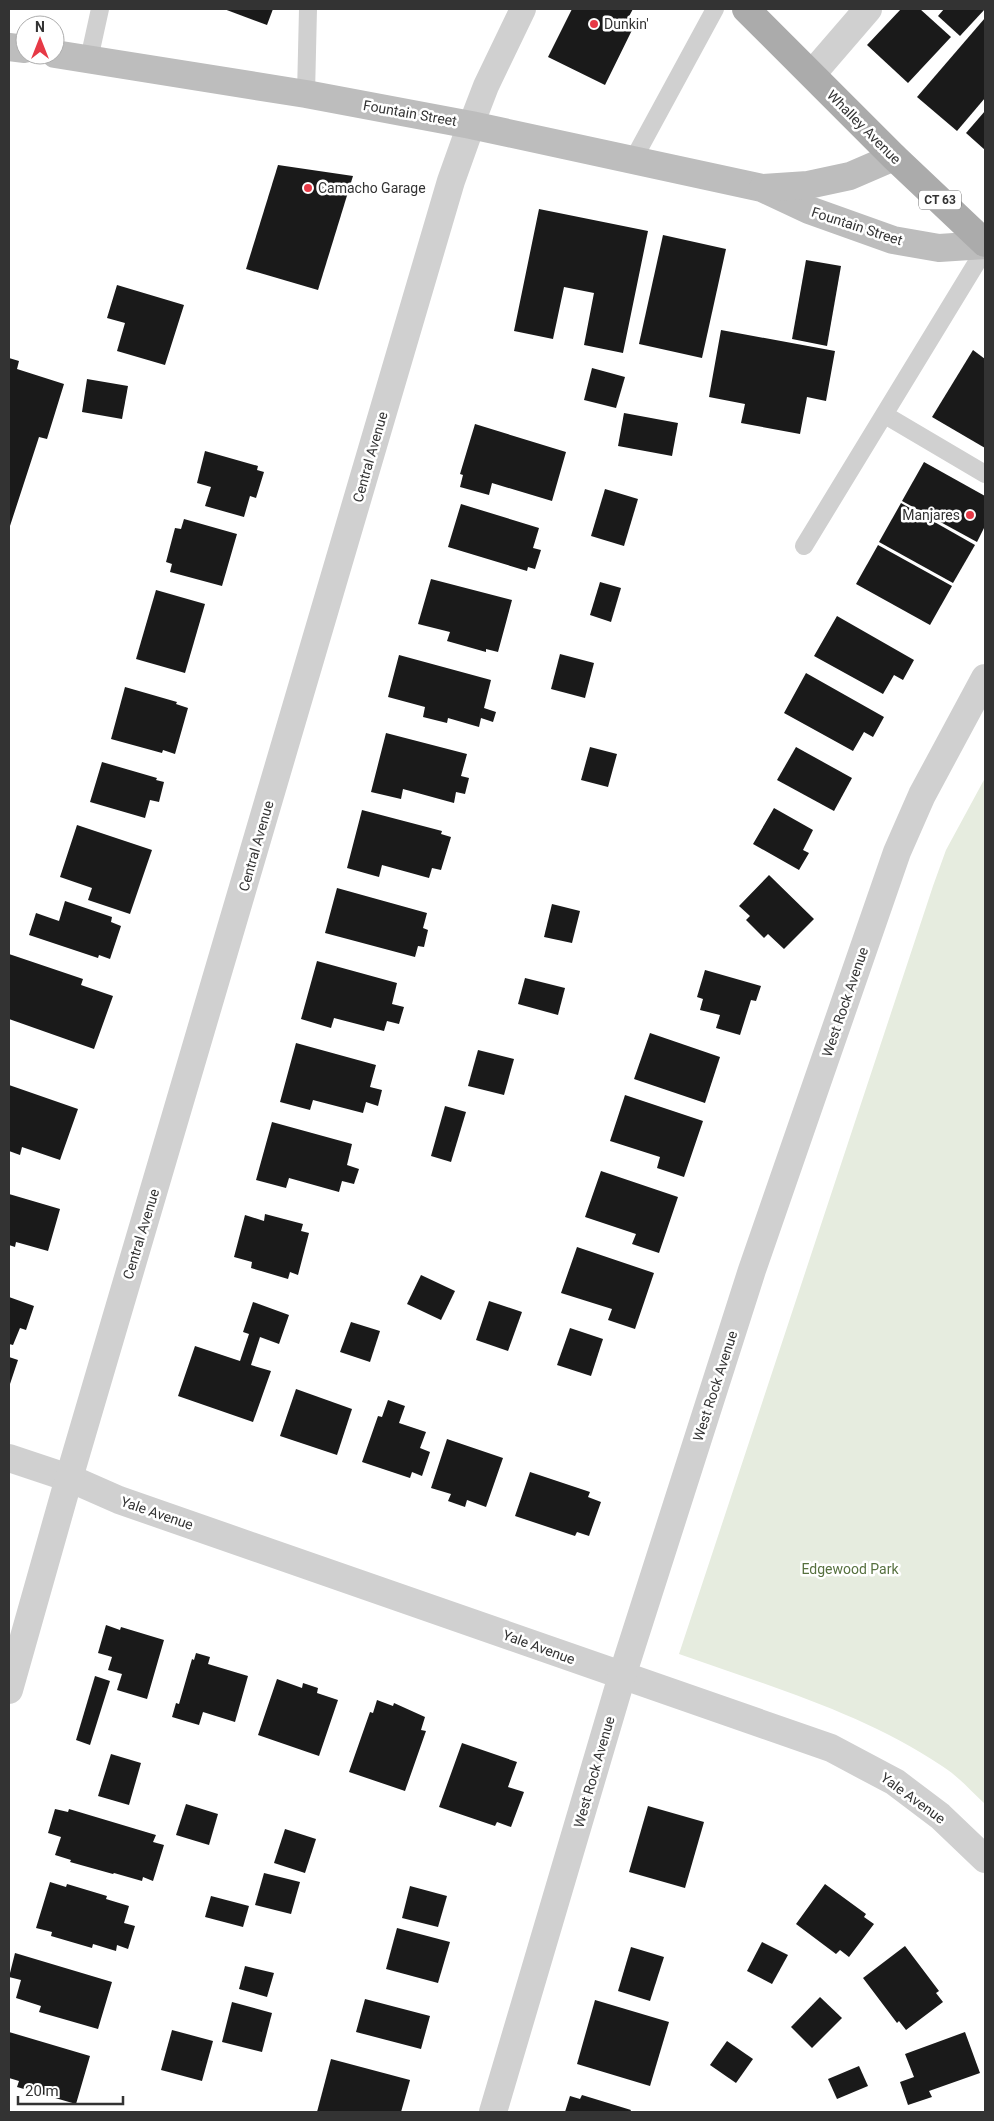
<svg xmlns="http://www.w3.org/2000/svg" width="994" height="2121" font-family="Roboto,sans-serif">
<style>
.green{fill:#e6ecdf}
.building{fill:#1a1a1a}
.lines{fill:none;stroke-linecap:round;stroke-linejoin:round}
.service{stroke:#d0d0d0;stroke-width:18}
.pedestrian{stroke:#d0d0d0;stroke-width:26}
.minor{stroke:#d0d0d0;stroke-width:28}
.tertiary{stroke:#d0d0d0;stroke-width:28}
.secondary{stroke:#bdbdbd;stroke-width:28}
.primary{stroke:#ababab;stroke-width:28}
.poi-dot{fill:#e63946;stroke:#fff;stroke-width:2}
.labels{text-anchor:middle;stroke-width:5;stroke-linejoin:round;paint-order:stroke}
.shield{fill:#fff;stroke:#707070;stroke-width:1}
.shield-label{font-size:12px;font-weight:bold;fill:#333}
.poi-label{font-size:14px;fill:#333;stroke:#fff;text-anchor:start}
.street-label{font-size:14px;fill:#333;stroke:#fff}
.park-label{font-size:14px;fill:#56703f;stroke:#fff}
</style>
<rect width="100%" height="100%" fill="#fff"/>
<!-- green -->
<path class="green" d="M985 778V1804C971 1791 958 1776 942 1766 863 1713 769 1686 679 1654L933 886 946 850Z"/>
<!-- building -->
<g class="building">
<polygon points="224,9 273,9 267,25"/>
<polygon points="572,9 633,9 627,20 635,24 605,85 548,57"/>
<polygon points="901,9 920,9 951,37 908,83 867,45"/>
<polygon points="944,9 985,9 960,36 938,16"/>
<polygon points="985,18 985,98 957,131 917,97"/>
<polygon points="985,111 985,150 966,133"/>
<polygon points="278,165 353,176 318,290 246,269"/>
<polygon points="539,209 648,231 623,353 584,345 594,293 564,287 553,339 514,331"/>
<polygon points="663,235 726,249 702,358 639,344"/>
<polygon points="806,260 841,266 827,346 792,339"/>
<polygon points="117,285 184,305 165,365 117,351 125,323 107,318"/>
<polygon points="721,330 835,351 826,401 807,397 800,434 741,423 745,404 709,397"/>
<polygon points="973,350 985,359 985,448 932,417"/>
<polygon points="9,358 19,361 17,369 64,384 47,439 39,437 9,529"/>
<polygon points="592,368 625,377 616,408 584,400"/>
<polygon points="87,379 128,386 122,419 82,412"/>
<polygon points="624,413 678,423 672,456 618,446"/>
<polygon points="475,424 566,452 552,501 492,483 489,495 460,487 463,475 460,474"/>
<polygon points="205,451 258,466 257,470 264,472 256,498 250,496 244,517 205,506 211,487 197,483"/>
<polygon points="924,462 985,496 985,526 977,542 902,501"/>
<polygon points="605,489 638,499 624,546 591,536"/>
<polygon points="901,503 975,545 953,583 879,542"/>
<polygon points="461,504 539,528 533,548 541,550 535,569 528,567 527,571 448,547"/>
<polygon points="184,519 237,534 222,586 170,572 172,564 166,562 175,528 181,529"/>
<polygon points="878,545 952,586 930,625 856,584"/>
<polygon points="431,579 512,600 498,652 486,649 486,652 447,641 450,632 418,624"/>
<polygon points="600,582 621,588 611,622 590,615"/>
<polygon points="156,590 205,604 185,673 136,659"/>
<polygon points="837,616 914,660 903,680 894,675 883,694 814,656"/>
<polygon points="560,654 594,663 585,698 551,689"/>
<polygon points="399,655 491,680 484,708 496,712 493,722 481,718 479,727 448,718 447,723 423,717 425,707 388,697"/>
<polygon points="806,673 884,717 873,737 864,732 853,751 784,713"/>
<polygon points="125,687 177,702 176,704 188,708 175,754 163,750 162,753 111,739"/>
<polygon points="386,733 467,754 461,776 469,778 465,794 456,792 454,803 403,789 401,799 371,792"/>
<polygon points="590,747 617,754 608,787 581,780"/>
<polygon points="796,747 852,778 834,811 777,780"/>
<polygon points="102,762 157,778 156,780 164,782 159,802 150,800 145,818 90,802"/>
<polygon points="774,808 813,830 803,850 809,853 799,870 753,844"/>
<polygon points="362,810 442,831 441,834 451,837 441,870 432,868 429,878 382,865 379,877 347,868"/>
<polygon points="77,825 152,850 130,914 88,900 92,888 60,877"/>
<polygon points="769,875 814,919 784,949 768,934 764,938 746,920 750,916 739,906"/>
<polygon points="337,888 427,913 423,928 428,930 424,947 418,946 415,957 325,933"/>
<polygon points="65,901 112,917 111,922 121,926 110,959 99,955 98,958 29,935 36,913 59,921"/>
<polygon points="552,904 580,911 572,943 544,937"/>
<polygon points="9,954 83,979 81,985 113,996 94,1049 9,1019"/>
<polygon points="317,961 397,983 392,1004 404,1007 399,1024 387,1021 384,1031 334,1018 331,1028 301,1019"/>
<polygon points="705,970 761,986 756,1001 751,1000 740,1035 716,1028 720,1015 700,1010 703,999 697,997"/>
<polygon points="525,978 565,988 558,1015 518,1004"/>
<polygon points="650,1033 720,1057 705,1103 634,1079"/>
<polygon points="296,1043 376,1065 370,1087 382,1090 378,1106 366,1102 363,1113 313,1100 310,1110 280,1102"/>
<polygon points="478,1050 514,1059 504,1095 468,1086"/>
<polygon points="9,1085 78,1109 60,1160 22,1147 20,1155 9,1151"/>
<polygon points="625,1095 703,1121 684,1177 657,1168 660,1157 610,1141"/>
<polygon points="445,1106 466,1112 451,1162 431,1156"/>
<polygon points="272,1122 352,1144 347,1165 359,1169 354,1184 342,1181 339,1192 289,1178 286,1188 256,1180"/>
<polygon points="601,1171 678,1197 659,1253 632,1244 636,1234 585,1217"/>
<polygon points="9,1194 60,1209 48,1251 16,1242 15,1247 9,1245"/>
<polygon points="265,1214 303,1224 301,1231 309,1233 298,1275 290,1272 288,1279 251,1268 252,1262 234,1257 245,1215 264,1221"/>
<polygon points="577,1247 654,1273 635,1329 608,1320 612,1309 561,1293"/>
<polygon points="421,1275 455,1291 441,1320 407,1304"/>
<polygon points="9,1297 34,1306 26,1330 20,1328 13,1345 9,1344"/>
<polygon points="489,1301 522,1312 508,1351 476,1340"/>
<polygon points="253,1302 289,1315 279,1344 260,1337 251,1365 271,1371 253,1422 178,1396 195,1346 240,1361 249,1334 243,1332"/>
<polygon points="351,1322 380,1331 370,1362 340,1352"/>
<polygon points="570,1328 603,1339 591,1376 557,1365"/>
<polygon points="9,1357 18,1360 9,1387"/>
<polygon points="296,1389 352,1409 337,1455 280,1436"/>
<polygon points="388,1400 405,1406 399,1423 426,1432 420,1448 430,1452 422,1476 412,1472 410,1478 362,1462 378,1416 382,1417"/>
<polygon points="447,1439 503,1458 486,1507 467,1500 465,1507 448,1501 451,1494 431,1488"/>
<polygon points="530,1472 590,1492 588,1497 601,1502 589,1536 577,1532 575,1536 515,1516"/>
<polygon points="106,1625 120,1630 121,1627 164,1640 147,1699 117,1690 122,1674 108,1670 112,1657 98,1653"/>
<polygon points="196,1653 210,1657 208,1664 248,1676 235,1722 203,1712 199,1725 172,1717 176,1703 179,1704 192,1659 194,1660"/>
<polygon points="95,1676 110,1681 90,1745 76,1740"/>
<polygon points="277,1679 302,1688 303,1683 318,1688 317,1693 338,1700 319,1756 258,1735"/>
<polygon points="377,1700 393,1706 394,1703 425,1717 421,1730 426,1731 405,1791 349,1772 370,1712 373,1713"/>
<polygon points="462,1743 517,1762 508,1787 524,1792 511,1827 497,1822 495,1826 439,1807"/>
<polygon points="111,1754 141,1763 129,1805 98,1796"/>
<polygon points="186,1804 218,1814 209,1845 176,1835"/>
<polygon points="648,1806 704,1822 685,1888 629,1872"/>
<polygon points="55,1809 68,1812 69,1809 156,1835 153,1842 164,1845 153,1881 143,1877 142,1881 114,1873 113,1874 70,1862 71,1860 55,1855 61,1837 48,1833"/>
<polygon points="285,1829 316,1839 305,1873 274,1863"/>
<polygon points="264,1873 300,1882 291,1914 255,1905"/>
<polygon points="50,1882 66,1887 67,1884 107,1896 106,1899 129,1906 124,1923 135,1926 128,1949 117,1945 116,1951 93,1944 92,1948 51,1936 52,1932 36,1928"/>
<polygon points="825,1884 866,1914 864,1917 874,1924 849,1957 840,1950 836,1954 796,1924"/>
<polygon points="410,1886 447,1896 438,1927 402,1918"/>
<polygon points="211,1896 249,1906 243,1927 205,1917"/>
<polygon points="397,1928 450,1942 438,1983 386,1969"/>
<polygon points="762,1942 788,1955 772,1984 747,1971"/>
<polygon points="905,1946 939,1991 936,1993 943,2002 906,2030 899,2021 897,2023 863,1978"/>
<polygon points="631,1947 664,1957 650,2001 618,1991"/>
<polygon points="15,1953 112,1982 98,2029 39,2012 41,2006 16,1998 21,1980 9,1977"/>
<polygon points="245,1966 274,1973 267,1997 239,1989"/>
<polygon points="820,1997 842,2018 812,2048 791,2027"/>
<polygon points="365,1999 430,2016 421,2049 356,2032"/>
<polygon points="595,2000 669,2022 650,2086 577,2064"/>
<polygon points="232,2002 272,2013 262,2052 222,2042"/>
<polygon points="172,2030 213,2041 202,2081 161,2070"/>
<polygon points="9,2032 90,2056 76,2104 17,2087 19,2081 9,2078"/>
<polygon points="965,2032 980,2073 929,2091 932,2097 908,2105 900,2082 914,2077 905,2054"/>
<polygon points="727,2041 753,2059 736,2083 710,2065"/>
<polygon points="331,2059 410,2080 401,2112 317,2112"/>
<polygon points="859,2066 868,2086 837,2099 828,2079"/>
<polygon points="582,2095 631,2110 630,2112 565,2112 570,2096 580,2099"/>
</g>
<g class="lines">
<!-- service -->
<g class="service">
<polyline points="89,59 100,9"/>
<polyline points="306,94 308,9"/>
<polyline points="633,160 715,9"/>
<polyline points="885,415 985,474"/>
<polyline points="804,546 985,249"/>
</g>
<!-- pedestrian -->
<polyline class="pedestrian" points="471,125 486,86 523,9"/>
<!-- minor -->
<g class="minor">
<polyline points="812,74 868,9"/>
<polyline points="9,1458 69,1478 119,1500 831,1748 895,1782 940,1816 985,1859"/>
<polyline points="493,2112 622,1676 752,1270 897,852 922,795 985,678"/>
</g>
<!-- tertiary -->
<polyline class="tertiary" points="9,1690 69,1478 451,181 471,125"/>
<!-- secondary -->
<g class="secondary">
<polyline points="9,47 25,49"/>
<polyline points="55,54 306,94 471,125 762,188 809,210 893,240 939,248 985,245"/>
<polyline points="763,188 808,185 850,176 894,157"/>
</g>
<!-- primary -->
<polyline class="primary" points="746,9 894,157 985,243"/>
</g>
<!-- markers -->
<g class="poi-dot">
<circle cx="594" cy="24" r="5"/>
<circle cx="308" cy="188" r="5"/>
<circle cx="970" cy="515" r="5"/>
</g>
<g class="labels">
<!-- shield labels -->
<rect class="shield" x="919" y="190.5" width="42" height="19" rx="4"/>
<g class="shield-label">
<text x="940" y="204">CT 63</text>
</g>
<!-- poi labels -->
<g class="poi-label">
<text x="604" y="29">Dunkin'</text>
<text x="318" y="193">Camacho Garage</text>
<text x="960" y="520" text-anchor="end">Manjares</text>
</g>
<!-- street labels -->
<g class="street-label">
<text transform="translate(410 113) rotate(10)" y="5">Fountain Street</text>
<text transform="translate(864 127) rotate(45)" y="5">Whalley Avenue</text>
<text transform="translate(857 226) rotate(18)" y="5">Fountain Street</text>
<text transform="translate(370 457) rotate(-74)" y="5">Central Avenue</text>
<text transform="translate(256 846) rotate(-74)" y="5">Central Avenue</text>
<text transform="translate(845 1002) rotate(-71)" y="5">West Rock Avenue</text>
<text transform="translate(141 1234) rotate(-73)" y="5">Central Avenue</text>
<text transform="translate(715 1386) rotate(-72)" y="5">West Rock Avenue</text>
<text transform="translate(157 1513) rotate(19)" y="5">Yale Avenue</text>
<text transform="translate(539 1647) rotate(20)" y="5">Yale Avenue</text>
<text transform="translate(594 1772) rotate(-74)" y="5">West Rock Avenue</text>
<text transform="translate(913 1798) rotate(36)" y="5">Yale Avenue</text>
</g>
<!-- park labels -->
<g class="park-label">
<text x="850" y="1574">Edgewood Park</text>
</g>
</g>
<!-- border -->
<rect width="994" height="2121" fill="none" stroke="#333333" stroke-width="20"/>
<!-- north arrow -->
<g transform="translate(40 40)"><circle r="24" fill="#ffffff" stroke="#adadad"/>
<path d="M0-4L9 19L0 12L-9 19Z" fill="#e63946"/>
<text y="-8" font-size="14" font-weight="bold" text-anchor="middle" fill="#333333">N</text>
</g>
<!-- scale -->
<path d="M18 2096v8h105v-8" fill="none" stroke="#333333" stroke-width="2.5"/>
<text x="25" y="2096" font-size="15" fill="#333333" stroke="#ffffff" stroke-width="4" paint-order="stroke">20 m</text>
</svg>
